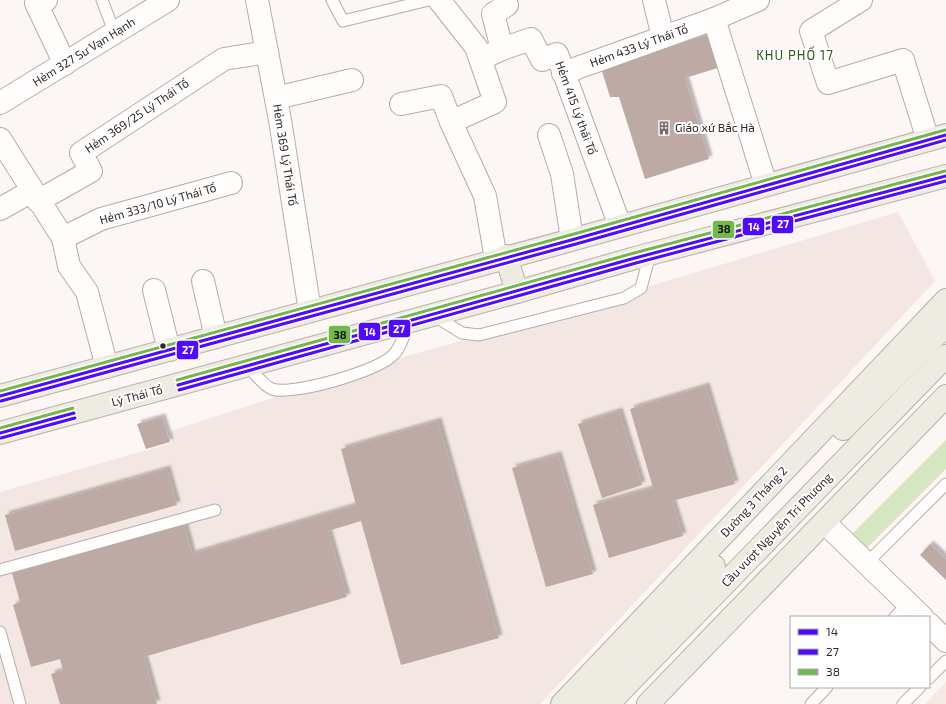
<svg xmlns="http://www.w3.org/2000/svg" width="946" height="704" font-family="'Exo 2',sans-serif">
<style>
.built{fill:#f6e8e2}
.medical{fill:#f4e6e2}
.green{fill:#d6e7c0}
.building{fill:#bdaaa4;filter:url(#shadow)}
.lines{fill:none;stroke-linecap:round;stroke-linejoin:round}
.lane-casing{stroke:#b2adab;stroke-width:13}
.street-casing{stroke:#b2adab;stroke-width:24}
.primary-casing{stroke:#b8b1a3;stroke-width:24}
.lane{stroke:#fffefd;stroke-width:11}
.street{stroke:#fffefd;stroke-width:22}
.primary{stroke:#eeebe3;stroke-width:22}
.bus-1-casing{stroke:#fff;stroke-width:6}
.bus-2-casing{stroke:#fff;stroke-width:6}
.bus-3-casing{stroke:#fff;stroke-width:6}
.bus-1{stroke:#4f0aff;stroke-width:3}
.bus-2{stroke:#4f0aff;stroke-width:3}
.bus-3{stroke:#72b84b;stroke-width:3}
.bus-dot{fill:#2f2926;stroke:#fff;stroke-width:1.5}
.labels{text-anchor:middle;stroke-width:4;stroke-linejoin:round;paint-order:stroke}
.street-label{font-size:12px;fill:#2f2926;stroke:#fff}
.poi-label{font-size:12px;fill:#2f2926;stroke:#fff;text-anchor:start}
.neighbourhood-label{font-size:13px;letter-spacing:1px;fill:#32571a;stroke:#fff}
.line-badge{stroke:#fff;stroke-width:1.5}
.badge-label{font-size:11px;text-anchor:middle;font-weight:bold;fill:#fff}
.pale-badge-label{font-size:11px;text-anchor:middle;font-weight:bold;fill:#111}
</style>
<defs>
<filter id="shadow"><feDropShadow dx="3.5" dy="-3.5" stdDeviation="1" flood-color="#0004"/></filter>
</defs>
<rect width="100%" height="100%" fill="#fcf6f4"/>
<!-- built -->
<polygon class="built" points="946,682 946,704 925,704"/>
<!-- medical -->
<polygon class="medical" points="898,212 935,281 540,704 0,704 0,492 172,443 170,431 388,361 526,323"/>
<!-- green -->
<polygon class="green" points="946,440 946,469 867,548 852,534"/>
<!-- building -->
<g class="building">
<polygon points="710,34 721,67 685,78 709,159 645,179 619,97 610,97 601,68"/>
<polygon points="706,386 735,484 672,501 683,536 609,558 593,505 653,488 630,409"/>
<polygon points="619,411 642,485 602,498 578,424"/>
<polygon points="162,417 170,442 146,449 137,424"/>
<polygon points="438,421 499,638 401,665 361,521 328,531 347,597 144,657 157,704 60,704 51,674 63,670 60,659 31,667 13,605 20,602 12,573 184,524 192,554 356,505 341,449"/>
<polygon points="558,455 593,574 546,587 512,468"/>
<polygon points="167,469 177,505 15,551 5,515"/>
<polygon points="930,544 946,559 946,580 920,555"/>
</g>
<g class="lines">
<!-- lane casing -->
<g class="lane-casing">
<g id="lane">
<polyline points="102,0 115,34"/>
<polyline points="332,0 343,21 429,0"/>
<polyline points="433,315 462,333 479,335 624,298 641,288 650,254"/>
<path d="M248 366C255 373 262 385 272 389 292 396 379 371 393 355 402 347 404 333 408 322"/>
<polyline points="867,563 946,484"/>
<polyline points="0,570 215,510"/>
<polyline points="895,617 908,603"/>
<polyline points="0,632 20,704"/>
<polyline points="929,678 946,661"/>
<polyline points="811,704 827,687"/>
<polyline points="903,704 920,687"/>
</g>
</g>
<!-- street casing -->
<g class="street-casing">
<g id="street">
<polyline points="46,0 36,3 65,64"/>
<polyline points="257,0 280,120 310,311"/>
<polyline points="439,0 476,47 495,102 451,122 485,196 496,259"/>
<polyline points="654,0 663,37"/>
<polyline points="861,0 811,31 828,83 903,60 928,140"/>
<polyline points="714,19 766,185"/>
<polyline points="502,49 531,39 542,60 557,54 620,226"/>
<polyline points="489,55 502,49 493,14 507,5 504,0"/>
<polyline points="563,73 714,19 758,0"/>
<polyline points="276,98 352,80"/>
<polyline points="0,103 168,0"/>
<polyline points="401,104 441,96 451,122"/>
<polyline points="549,135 562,174 572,239"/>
<polyline points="0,139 63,238 69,266 87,292 107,367"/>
<polyline points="38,201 91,171 81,153 224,59 267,52"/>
<polyline points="0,209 32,191"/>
<polyline points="63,238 101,219 231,183"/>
<polyline points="203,281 216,337"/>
<polyline points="154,290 169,350"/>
<polyline points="825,523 922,617"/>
<polyline points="929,624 946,641"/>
</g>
</g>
<!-- primary casing -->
<g class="primary-casing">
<g id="primary">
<polyline points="506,256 517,292"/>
<polyline points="0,396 575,239 946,135"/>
<polyline points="843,429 946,325"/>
<polyline points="0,433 517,292 635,258 946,176"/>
<polyline points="562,704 946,300"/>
<polyline points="585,704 714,566"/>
<polyline points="608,704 946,356"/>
<polyline points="648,704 946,396"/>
</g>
</g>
<!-- lane -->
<use href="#lane" class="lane"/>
<!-- street -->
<use href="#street" class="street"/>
<!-- primary -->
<use href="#primary" class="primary"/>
<!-- bus-1 casing -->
<g class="bus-1-casing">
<g id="bus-1">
<polyline points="178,385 635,258 946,176"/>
<polyline points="0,396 575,239 946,135"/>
<polyline points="0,433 74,413"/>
</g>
</g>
<!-- bus-2 casing -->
<g class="bus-2-casing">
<g id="bus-2">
<polyline points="179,390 636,263 946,181"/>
<polyline points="1,401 576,244 946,140"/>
<polyline points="1,438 75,418"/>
</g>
</g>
<!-- bus-3 casing -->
<g class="bus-3-casing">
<g id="bus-3">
<polyline points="177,380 634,253 945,171"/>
<polyline points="0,391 574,234 945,130"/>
<polyline points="0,428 73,408"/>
</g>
</g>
<!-- bus-1 -->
<use href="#bus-1" class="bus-1"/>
<!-- bus-2 -->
<use href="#bus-2" class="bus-2"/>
<!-- bus-3 -->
<use href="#bus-3" class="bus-3"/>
</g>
<!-- icons -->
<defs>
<g id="building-bare" transform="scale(1.08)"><path d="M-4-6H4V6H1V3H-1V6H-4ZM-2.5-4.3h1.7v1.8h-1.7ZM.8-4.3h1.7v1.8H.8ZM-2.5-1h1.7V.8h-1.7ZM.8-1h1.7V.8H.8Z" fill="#77716e" stroke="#fff" stroke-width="2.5" paint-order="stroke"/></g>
</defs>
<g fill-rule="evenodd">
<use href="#building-bare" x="664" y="128"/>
</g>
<!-- markers -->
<circle class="bus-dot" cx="163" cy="346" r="3.5"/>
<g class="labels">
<!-- street labels -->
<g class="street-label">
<text transform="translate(639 46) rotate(-20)" y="4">Hẻm 433 Lý Thái Tổ</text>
<text transform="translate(84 52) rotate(-32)" y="4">Hẻm 327 Sư Vạn Hạnh</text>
<text transform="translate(576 108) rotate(70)" y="4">Hẻm 415 Lý thái Tổ</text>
<text transform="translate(137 116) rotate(-34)" y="4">Hẻm 369/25 Lý Thái Tổ</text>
<text transform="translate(285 155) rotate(81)" y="4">Hẻm 369 Lý Thái Tổ</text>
<text transform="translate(158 204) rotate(-16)" y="4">Hẻm 333/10 Lý Thái Tổ</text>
<text transform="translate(137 396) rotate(-15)" y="4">Lý Thái Tổ</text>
<text transform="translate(754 502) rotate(-47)" y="4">Đường 3 Tháng 2</text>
<text transform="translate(777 530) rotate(-46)" y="4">Cầu vượt Nguyễn Tri Phương</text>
</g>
<!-- poi labels -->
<g class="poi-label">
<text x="675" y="132">Giáo xứ Bắc Hà</text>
</g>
<!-- neighbourhood labels -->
<g class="neighbourhood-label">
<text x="795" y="60">KHU PHỐ 17</text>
</g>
</g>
<g class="line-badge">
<rect x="771" y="215" width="23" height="19" rx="4" fill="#4f0aff"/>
<rect x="742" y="217" width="23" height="19" rx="4" fill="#4f0aff"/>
<rect x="712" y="220" width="23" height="19" rx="4" fill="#72b84b"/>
<rect x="388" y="319" width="23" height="19" rx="4" fill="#4f0aff"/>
<rect x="358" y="322" width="23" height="19" rx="4" fill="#4f0aff"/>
<rect x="328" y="325" width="23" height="19" rx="4" fill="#72b84b"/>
<rect x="176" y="340" width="23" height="20" rx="4" fill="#4f0aff"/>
</g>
<g class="badge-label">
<text x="783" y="228">27</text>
<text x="754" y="231">14</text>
<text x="399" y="333">27</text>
<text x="370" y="336">14</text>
<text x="188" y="354">27</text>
</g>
<g class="pale-badge-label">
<text x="724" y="233">38</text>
<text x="340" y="339">38</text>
</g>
<!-- legend -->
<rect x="790" y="616" width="140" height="72" fill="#ffffff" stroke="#aca9a8"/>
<rect x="798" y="629" width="20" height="6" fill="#4f0aff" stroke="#aca9a8"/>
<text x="826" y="636" font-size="12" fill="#2f2926">14</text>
<rect x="798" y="649" width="20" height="6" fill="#4f0aff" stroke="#aca9a8"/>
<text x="826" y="656" font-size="12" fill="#2f2926">27</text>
<rect x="798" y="669" width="20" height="6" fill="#72b84b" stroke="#aca9a8"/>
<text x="826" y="676" font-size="12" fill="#2f2926">38</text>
</svg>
